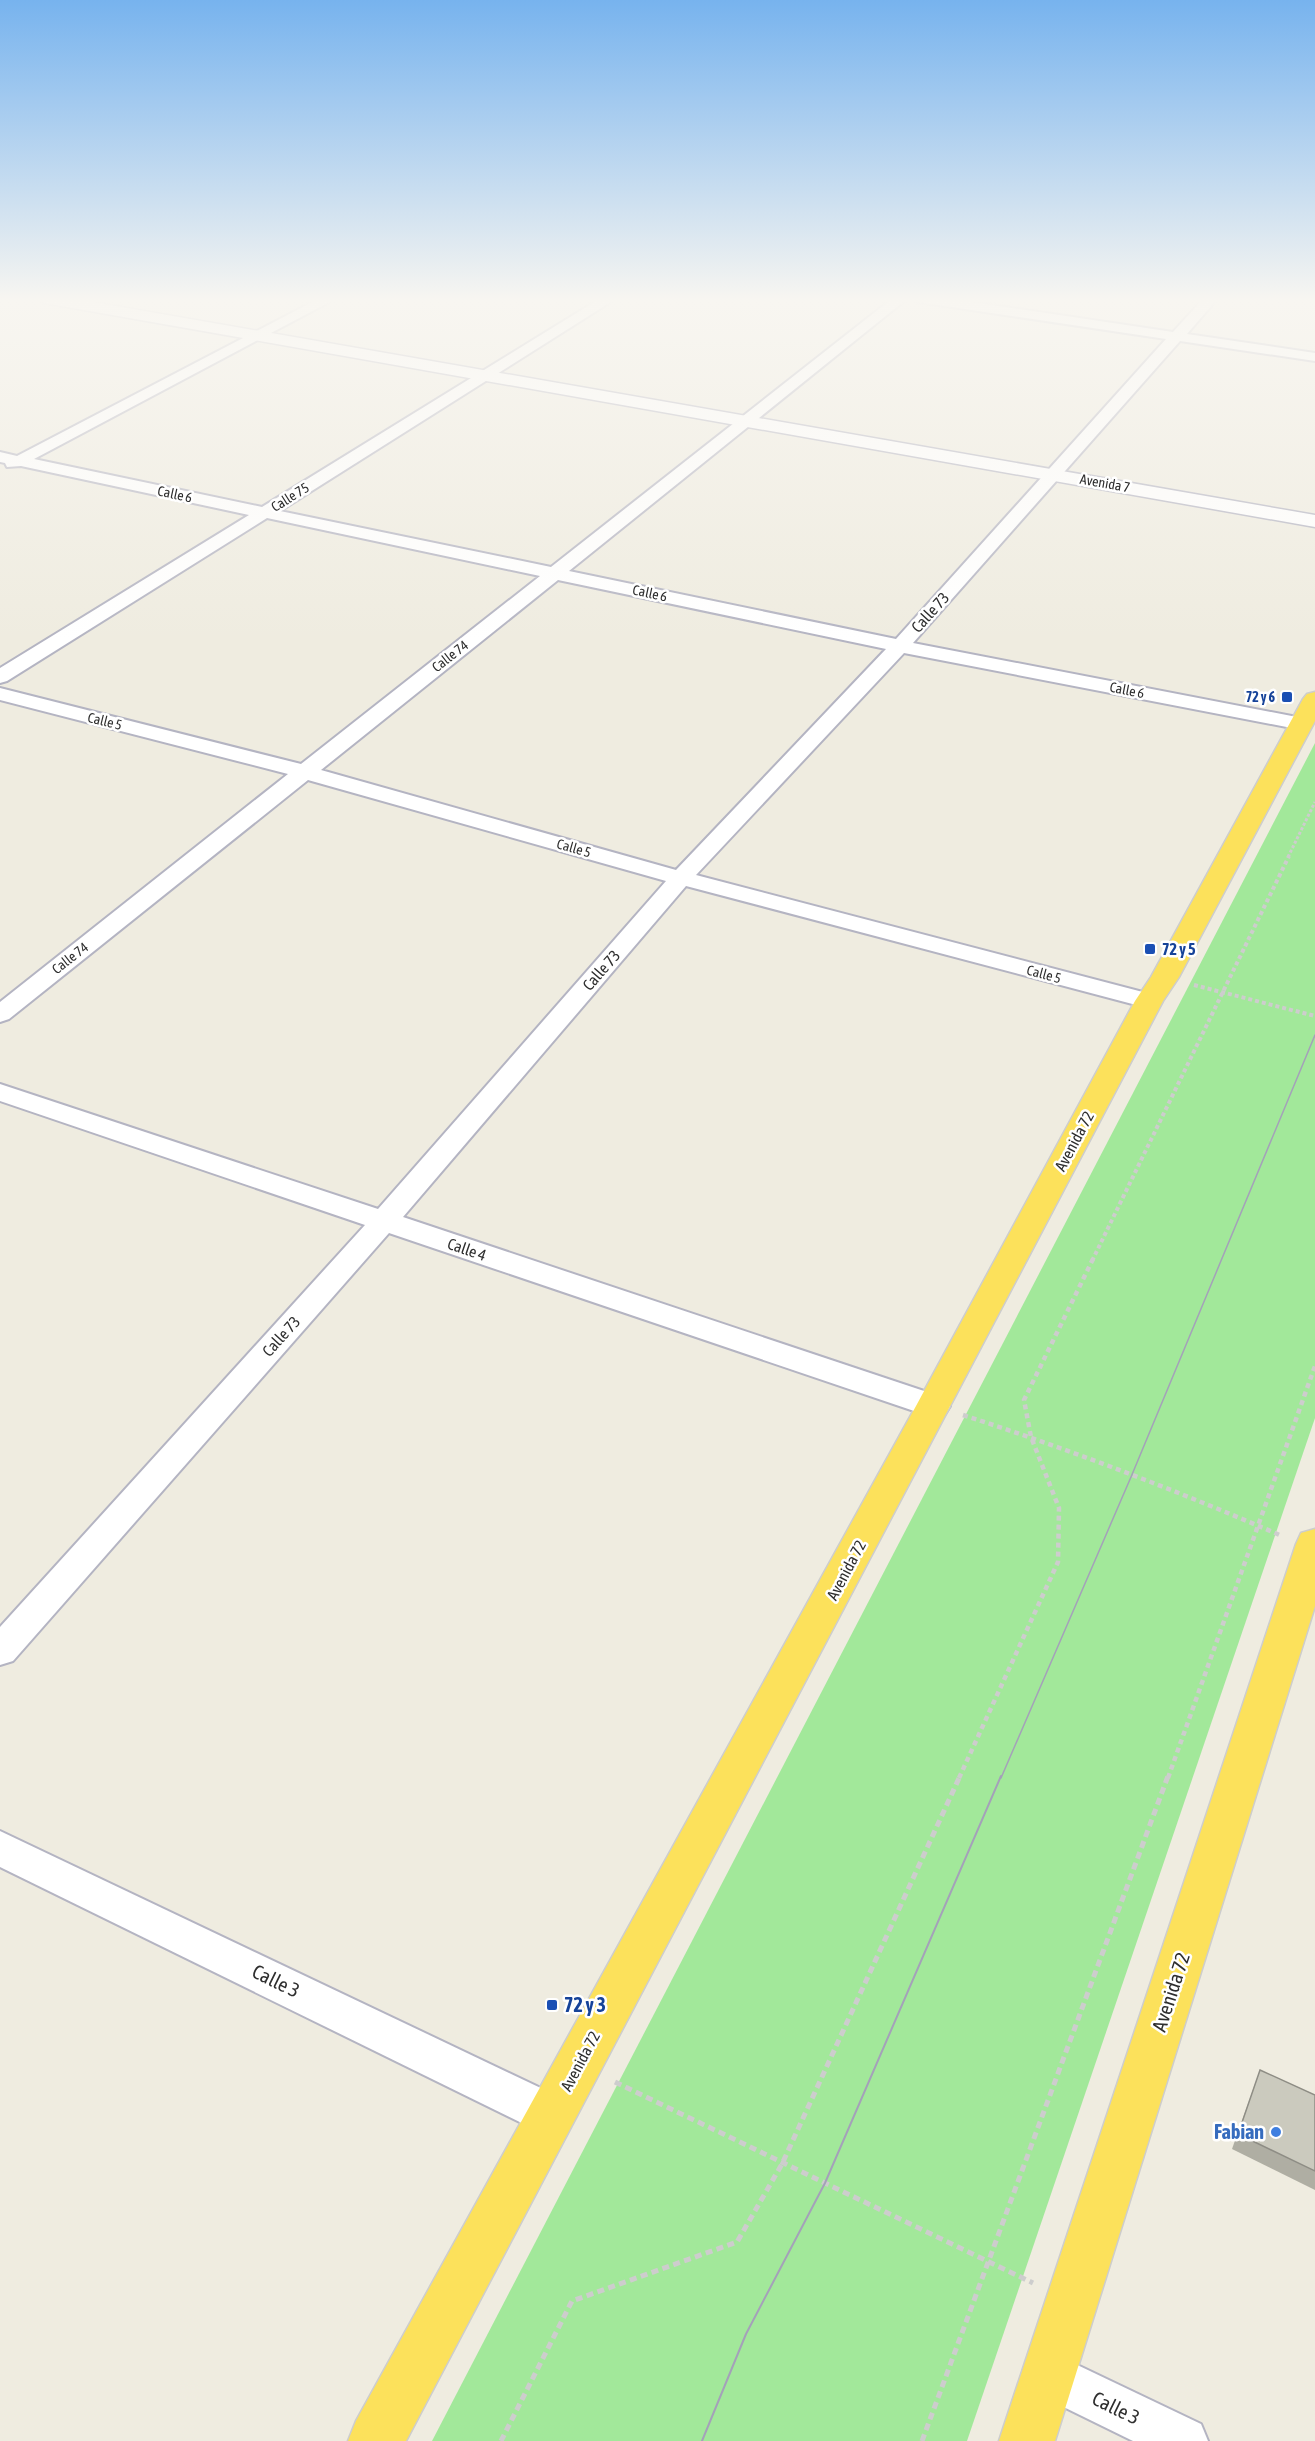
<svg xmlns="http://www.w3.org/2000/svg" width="1315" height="2441" font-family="'Asap Condensed',sans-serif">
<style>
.green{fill:#a2e89a}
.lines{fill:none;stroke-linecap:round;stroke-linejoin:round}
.minor-casing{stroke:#b4b4c2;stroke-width:4}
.secondary-casing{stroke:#b4b4c2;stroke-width:3}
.trunk-casing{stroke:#cdcdcd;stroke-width:3}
.path-far3{stroke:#cdcdcd;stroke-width:3;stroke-dasharray:3 2;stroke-linecap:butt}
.path-far2{stroke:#cdcdcd;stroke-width:4;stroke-dasharray:4 3;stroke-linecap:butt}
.path-far1{stroke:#cdcdcd;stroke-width:4.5;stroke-dasharray:5 4;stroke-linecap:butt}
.path{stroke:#cdcdcd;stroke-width:5;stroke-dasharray:7 4.5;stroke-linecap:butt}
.minor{fill:#fff;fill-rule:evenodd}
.secondary{fill:#fff;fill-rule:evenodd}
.trunk{fill:#fce15b;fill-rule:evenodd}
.tram-far1{stroke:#a4a1b9;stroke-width:1.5}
.tram{stroke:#a4a1b9;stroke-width:2}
.wall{fill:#afaea3}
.building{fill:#cbcabe;stroke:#8e8d85;stroke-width:1.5}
.transit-dot{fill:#1a4fb4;stroke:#fff;stroke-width:2}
.shop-dot{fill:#3f7fe0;stroke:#fff;stroke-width:2}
.labels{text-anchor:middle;stroke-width:5;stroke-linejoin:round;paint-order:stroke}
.far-street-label{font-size:14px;fill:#2e2e2e;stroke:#fff}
.far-transit-label{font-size:14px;font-weight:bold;fill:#164399;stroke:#fff;text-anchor:end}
.street-label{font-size:16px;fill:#2e2e2e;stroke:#fff}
.transit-label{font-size:16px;font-weight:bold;fill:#164399;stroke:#fff;text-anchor:start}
.near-street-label{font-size:20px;fill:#2e2e2e;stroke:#fff}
.near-transit-label{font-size:20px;font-weight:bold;fill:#164399;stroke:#fff;text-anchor:start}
.near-shop-label{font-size:20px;font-weight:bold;fill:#366cbe;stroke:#fff;text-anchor:end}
</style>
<rect width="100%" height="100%" fill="#efece0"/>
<!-- green -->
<polygon class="green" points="1315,743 1315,1418 967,2441 432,2441"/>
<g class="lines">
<!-- minor casing -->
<g class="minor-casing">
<g id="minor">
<path d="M320 298H337L34 459 262 507 601 298H617L280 511 551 567 893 298H908L569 571 896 639 1166 339 918 302 911 298H945L1173 332 1204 298H1218L1187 334 1315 353V361L1180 341 913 643 1302 718 1309 720 1312 724 1309 728 1302 730 904 653 696 875 1158 996 1161 1001 1158 1006 1149 1008 1140 1006 686 886 403 1217 945 1398 950 1406 945 1414 934 1417 923 1414 389 1233 13 1661 0 1665V1627L365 1225 0 1101V1084L378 1209 666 881 308 780 9 1019 0 1022V1002L288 774 0 700V688L301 764 540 576 267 518 7 681 0 683V668L249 515 21 466 7 467 5 463 0 462V452L17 456ZM558 580 886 649 676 870 321 770Z"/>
<polygon points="0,1831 566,2100 572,2115 566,2130 551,2136 536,2130 0,1867"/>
<polygon points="1048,2351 1201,2424 1208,2441 1133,2441 1031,2391 1025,2374 1031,2357"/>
</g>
</g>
<!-- secondary casing -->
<g class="secondary-casing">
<polygon id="secondary" points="36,298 70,298 1315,515 1315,527 44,303"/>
</g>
<!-- trunk casing -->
<g class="trunk-casing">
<g id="trunk">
<polygon points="1315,692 1315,721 1179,977 1163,1001 406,2441 348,2441 356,2421 916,1406 1135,1001 1151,977 1303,699 1307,694"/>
<polygon points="1315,1529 1315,1606 1055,2441 999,2441 1296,1544 1301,1533"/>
</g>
</g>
<!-- path-far3 -->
<polyline class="path-far3" points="1288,857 1315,802"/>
<!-- path-far2 -->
<g class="path-far2">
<polyline points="1194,985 1315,1016"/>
<polyline points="1092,1261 1289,856"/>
</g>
<!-- path-far1 -->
<g class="path-far1">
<path d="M963 1415C1071 1450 1178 1491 1282 1536"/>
<polyline points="959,1778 1058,1562 1059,1508 1031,1437 1024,1400 1093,1259"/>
<polyline points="1168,1778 1315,1366"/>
</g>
<!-- path -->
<g class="path">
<polyline points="615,2082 1033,2283"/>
<polyline points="501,2441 572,2301 737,2242 782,2164 960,1776"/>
<polyline points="922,2441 1168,1776"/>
</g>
<!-- minor -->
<use href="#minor" class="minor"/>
<!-- secondary -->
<use href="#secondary" class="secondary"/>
<!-- trunk -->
<use href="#trunk" class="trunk"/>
<!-- tram-far1 -->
<polyline class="tram-far1" points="1001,1778 1131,1477 1315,1035"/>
<!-- tram -->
<polyline class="tram" points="702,2441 746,2334 825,2183 1001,1776"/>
</g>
<!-- wall -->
<polygon class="wall" points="1260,2070 1315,2095 1315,2190 1232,2149"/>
<!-- building -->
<polygon class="building" points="1260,2070 1315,2095 1315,2171 1238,2134"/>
<!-- sky -->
<linearGradient id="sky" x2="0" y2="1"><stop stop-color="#77b3ee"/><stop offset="0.47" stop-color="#f8f6f1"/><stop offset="1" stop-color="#f8f6f1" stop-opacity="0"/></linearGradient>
<rect width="1315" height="640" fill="url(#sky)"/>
<!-- markers -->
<g class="transit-dot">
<rect x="1281" y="691" width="12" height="12" rx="3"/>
<rect x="1144" y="943" width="12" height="12" rx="3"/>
<rect x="546" y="1999" width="12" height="12" rx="3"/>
</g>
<circle class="shop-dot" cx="1276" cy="2132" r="6"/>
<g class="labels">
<!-- far-street labels -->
<g class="far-street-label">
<text transform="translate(1105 483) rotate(10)" y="5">Avenida 7</text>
<text transform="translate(175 494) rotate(12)" y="5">Calle 6</text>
<text transform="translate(290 497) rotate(-32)" y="5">Calle 75</text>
<text transform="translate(650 593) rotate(12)" y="5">Calle 6</text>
<text transform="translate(450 656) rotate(-38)" y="5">Calle 74</text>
<text transform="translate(1127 690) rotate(11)" y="5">Calle 6</text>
<text transform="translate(105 721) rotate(14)" y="5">Calle 5</text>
<text transform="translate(574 848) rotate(16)" y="5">Calle 5</text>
<text transform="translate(70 958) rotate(-38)" y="5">Calle 74</text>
<text transform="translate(1044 974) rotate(15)" y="5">Calle 5</text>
</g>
<!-- far-transit labels -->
<g class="far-transit-label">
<text x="1275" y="702">72 y 6</text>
</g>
<!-- street labels -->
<g class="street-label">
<text transform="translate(930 612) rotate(-48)" y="6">Calle 73</text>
<text transform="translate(601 970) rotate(-49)" y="6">Calle 73</text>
<text transform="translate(1074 1141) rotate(-62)" y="6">Avenida 72</text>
<text transform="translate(467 1249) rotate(19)" y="6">Calle 4</text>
<text transform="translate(281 1336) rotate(-48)" y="6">Calle 73</text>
<text transform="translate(846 1570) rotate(-62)" y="6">Avenida 72</text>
<text transform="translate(580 2061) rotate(-62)" y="6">Avenida 72</text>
</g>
<!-- transit labels -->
<g class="transit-label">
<text x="1162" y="955">72 y 5</text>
</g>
<!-- near-street labels -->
<g class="near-street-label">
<text transform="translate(276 1981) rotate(26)" y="7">Calle 3</text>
<text transform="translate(1171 1992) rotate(-72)" y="7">Avenida 72</text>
<text transform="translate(1116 2408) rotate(26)" y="7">Calle 3</text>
</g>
<!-- near-transit labels -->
<g class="near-transit-label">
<text x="564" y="2012">72 y 3</text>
</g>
<!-- near-shop labels -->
<g class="near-shop-label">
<text x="1264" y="2139">Fabian</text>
</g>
</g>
</svg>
